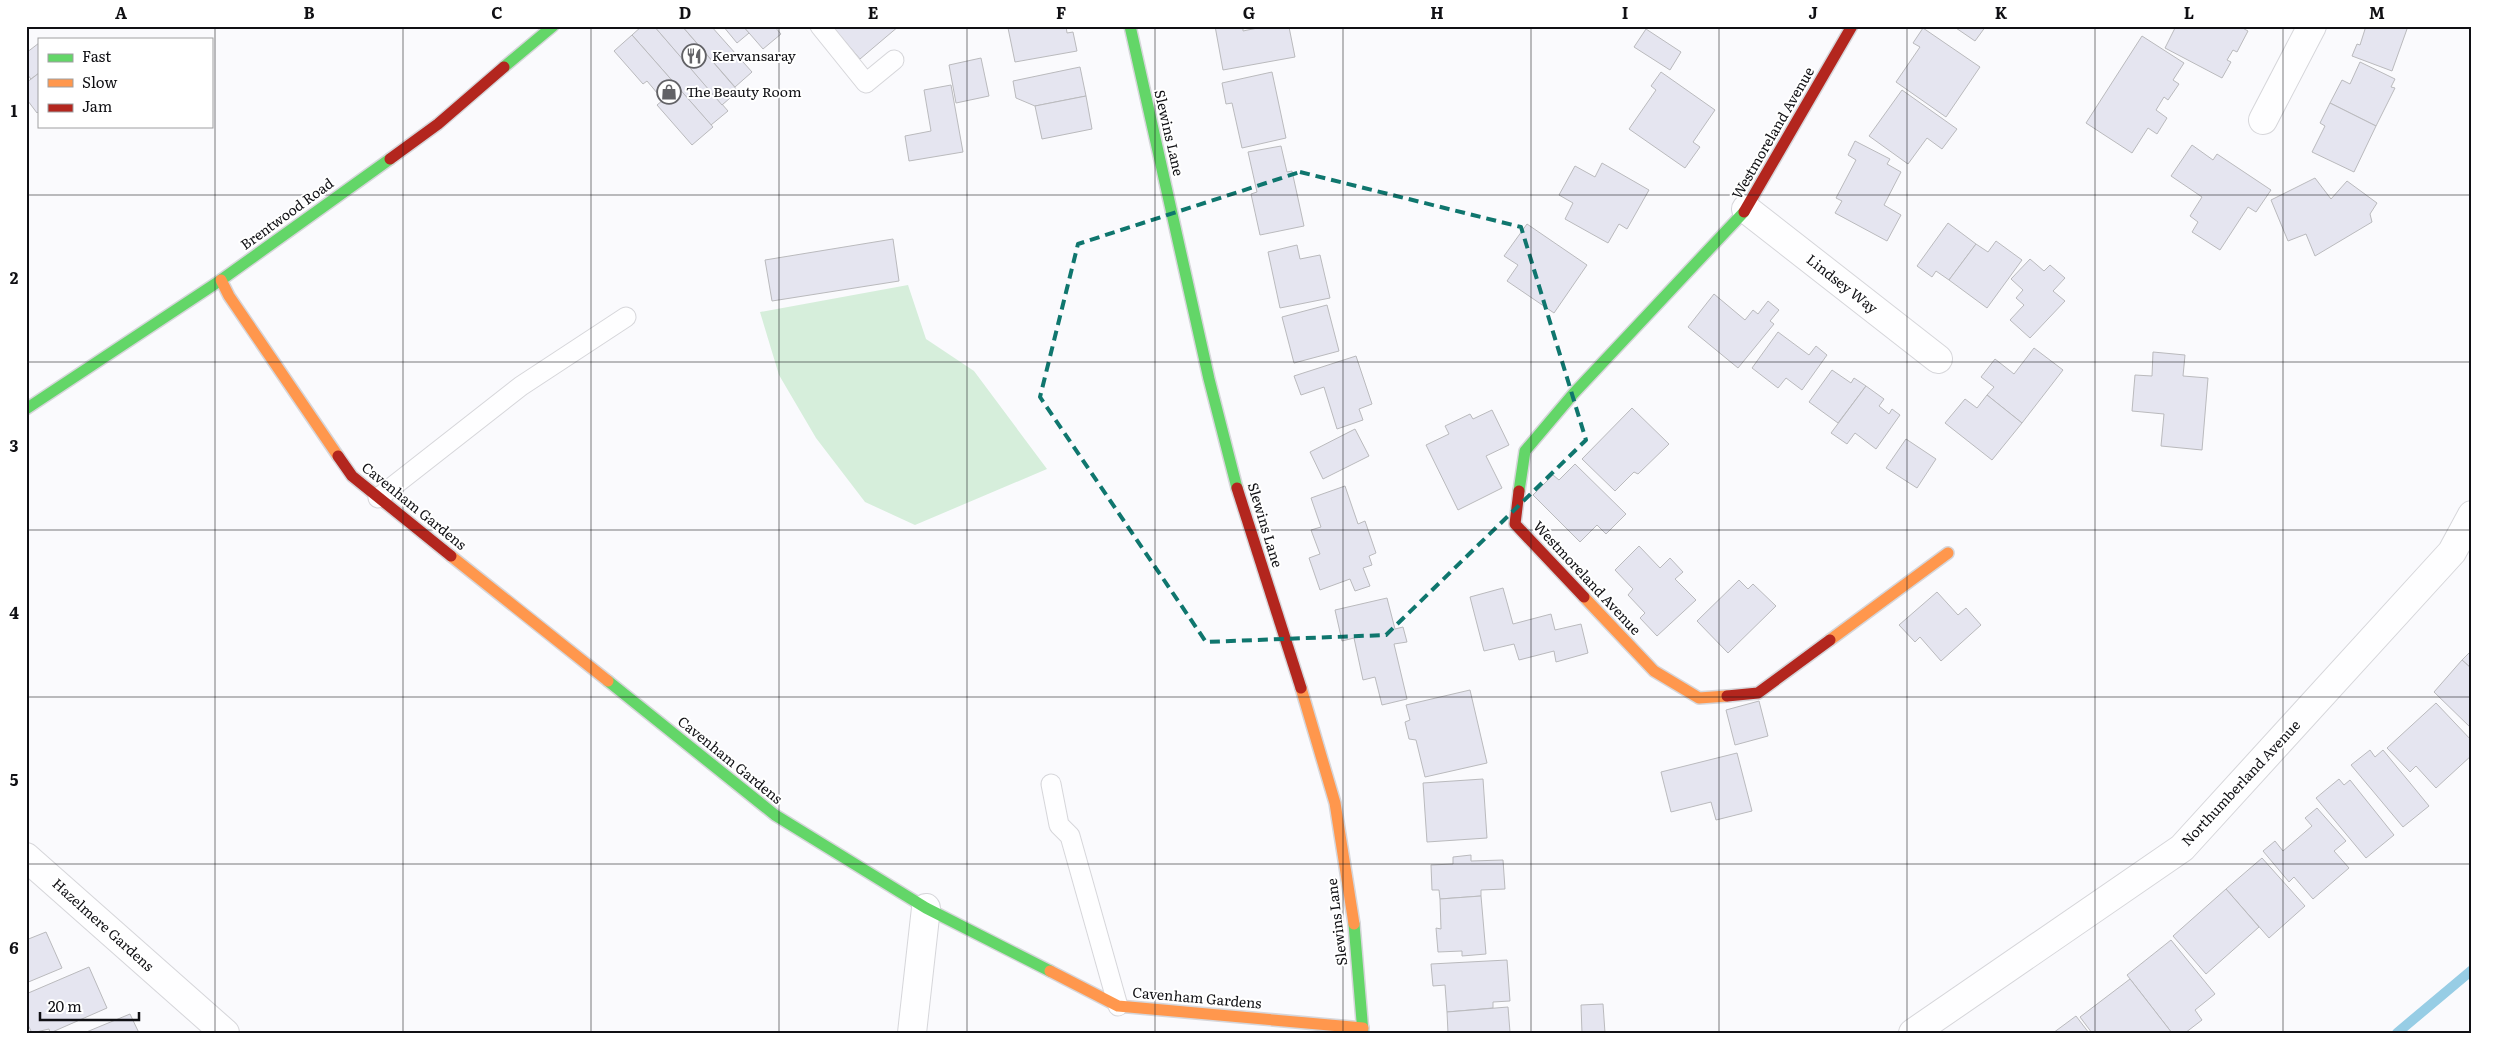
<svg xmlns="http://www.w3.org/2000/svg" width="2498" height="1059" font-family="Literata,serif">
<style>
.green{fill:#d6eedb}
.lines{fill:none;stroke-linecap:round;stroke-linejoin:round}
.stream{stroke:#97cde5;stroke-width:10}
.building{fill:#e5e5f0;stroke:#bababd}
.lane-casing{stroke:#d6d6da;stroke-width:21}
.street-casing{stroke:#d6d6da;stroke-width:30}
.fast-casing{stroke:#d6d6da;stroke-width:14}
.slow-casing{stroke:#d6d6da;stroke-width:14}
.jam-casing{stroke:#d6d6da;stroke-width:14}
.lane{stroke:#fefeff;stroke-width:19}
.street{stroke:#fefeff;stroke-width:28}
.fast{stroke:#63d668;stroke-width:11}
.slow{stroke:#ff974d;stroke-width:11}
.jam{stroke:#b3261e;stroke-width:11}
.marked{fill:none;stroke:#0f766e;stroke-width:4;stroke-dasharray:10 6;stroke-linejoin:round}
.grid{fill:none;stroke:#101014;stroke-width:1;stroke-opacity:0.55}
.labels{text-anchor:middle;stroke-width:4;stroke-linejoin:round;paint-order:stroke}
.poi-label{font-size:14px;fill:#101014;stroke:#fff;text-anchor:start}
.street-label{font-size:14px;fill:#101014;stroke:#fff}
.neatline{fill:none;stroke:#101014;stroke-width:2}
.grid-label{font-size:16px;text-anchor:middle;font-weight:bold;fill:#101014}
</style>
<rect width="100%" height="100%" fill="#fafafd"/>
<!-- green -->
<polygon class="green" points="908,285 926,339 974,371 1047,469 915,525 865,502 816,438 779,375 760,312"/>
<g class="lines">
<!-- stream -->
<polyline class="stream" points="2397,1033 2472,970"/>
</g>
<!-- building -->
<g class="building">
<polygon points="642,26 654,26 728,111 711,125 632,35"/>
<polygon points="654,26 682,26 738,91 722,105"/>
<polygon points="682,26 711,26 752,72 735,87"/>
<polygon points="723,26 743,26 749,33 737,43"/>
<polygon points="743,26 774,26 781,34 763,49"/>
<polygon points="832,26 899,26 860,59"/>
<polygon points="1019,26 1066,26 1067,33 1073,32 1077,51 1015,62 1008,28"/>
<polygon points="1215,26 1243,26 1243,31 1267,26 1295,26 1289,27 1295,57 1223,70"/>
<polygon points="1953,26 1986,26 1975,41"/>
<polygon points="2176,26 2239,26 2248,31 2237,52 2233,50 2227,60 2231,62 2222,78 2165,48"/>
<polygon points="2366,26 2400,26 2407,29 2392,71 2352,56 2357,44 2360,45"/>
<polygon points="1923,28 1980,67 1946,117 1896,82 1920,47 1913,43"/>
<polygon points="1646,29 1681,52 1670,70 1634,47"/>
<polygon points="632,35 713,127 692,145 657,105 663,100 647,81 643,84 614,51"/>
<polygon points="2142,36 2184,63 2173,80 2179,84 2168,100 2164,97 2156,110 2167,118 2157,134 2148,128 2132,153 2086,123"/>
<polygon points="39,43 39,73 31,79 26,73 26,53"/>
<polygon points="981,58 989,96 956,103 949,65"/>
<polygon points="2360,62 2395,79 2391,87 2395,88 2376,126 2330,103 2342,80 2350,84"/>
<polygon points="1080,67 1086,96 1035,106 1016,98 1013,81"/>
<polygon points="1272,72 1286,138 1242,148 1232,103 1226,104 1222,83"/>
<polygon points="1661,72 1715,110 1693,142 1700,147 1685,168 1629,129 1656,90 1651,86"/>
<polygon points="39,73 39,111 37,113 28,101 26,102 26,83"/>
<polygon points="951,85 963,152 909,161 905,136 931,131 924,90"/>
<polygon points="1902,90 1957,129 1942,149 1927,138 1908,164 1869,136"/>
<polygon points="1086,96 1092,129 1042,139 1035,106"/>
<polygon points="2330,103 2376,126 2354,172 2312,152 2325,126 2320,123"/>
<polygon points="1855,141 1890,159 1887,164 1901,172 1884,205 1901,215 1887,241 1835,213 1842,201 1836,198 1856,160 1848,155"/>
<polygon points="2192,145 2213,160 2217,154 2271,190 2256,212 2248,207 2220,250 2192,232 2198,222 2190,216 2202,197 2171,176"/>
<polygon points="1281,146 1287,172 1292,171 1304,226 1260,235 1251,194 1257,192 1248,152"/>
<polygon points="1602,163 1649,190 1627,229 1619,224 1608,243 1565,219 1573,203 1559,195 1575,166 1595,177"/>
<polygon points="2315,178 2331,199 2347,181 2377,203 2370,214 2372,222 2315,256 2306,234 2288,241 2271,200"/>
<polygon points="1948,223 1976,244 1949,280 1936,271 1932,277 1917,266"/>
<polygon points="1527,224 1587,265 1554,313 1507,281 1518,265 1504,256"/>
<polygon points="893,239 899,281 772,301 765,260"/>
<polygon points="1996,241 2022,260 1987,308 1949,280 1976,244 1988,252"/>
<polygon points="1297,245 1300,259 1320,255 1330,298 1280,308 1268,252"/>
<polygon points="2030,259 2044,271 2050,265 2065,278 2053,291 2065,301 2030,338 2010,320 2024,305 2016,298 2023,290 2011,279"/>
<polygon points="1714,294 1745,320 1753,310 1758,314 1768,301 1779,310 1770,321 1774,324 1738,368 1688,327"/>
<polygon points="1327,305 1339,351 1294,363 1282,317"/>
<polygon points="1778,332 1809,355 1816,346 1827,355 1802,390 1786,378 1778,388 1752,368"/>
<polygon points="2034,348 2063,370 2022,423 1987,395 1994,387 1981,377 1995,359 2014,374"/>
<polygon points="2153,352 2185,355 2183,376 2208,378 2202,450 2161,446 2164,414 2132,411 2135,375 2152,376"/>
<polygon points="1356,356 1372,404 1359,409 1363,420 1337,429 1324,387 1301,395 1294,376"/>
<polygon points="1832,370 1851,383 1854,378 1866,386 1838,423 1809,402"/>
<polygon points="1866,386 1884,399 1879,406 1889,414 1892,409 1900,415 1876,449 1855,433 1847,444 1831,433"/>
<polygon points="1987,395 2022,423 1992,460 1945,423 1965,399 1977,408"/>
<polygon points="1632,408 1669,444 1638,474 1634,472 1615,491 1582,459"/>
<polygon points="1492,410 1509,445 1486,456 1502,488 1458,510 1426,445 1449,434 1445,426 1470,414 1473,419"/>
<polygon points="1355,429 1369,456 1323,479 1310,452"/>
<polygon points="1906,439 1936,459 1917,488 1886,468"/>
<polygon points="1575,464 1626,514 1606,534 1597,525 1580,542 1533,495 1553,475 1559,480"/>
<polygon points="1345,486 1358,524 1365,521 1376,553 1369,556 1372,565 1363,568 1370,586 1355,591 1350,579 1320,590 1309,558 1320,554 1311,530 1321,527 1311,498"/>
<polygon points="1639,546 1660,568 1670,558 1683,572 1675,579 1696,600 1657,636 1640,618 1645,613 1628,595 1633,589 1615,570"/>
<polygon points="1739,580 1748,589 1753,584 1776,606 1728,653 1697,621"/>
<polygon points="1503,588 1513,624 1551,614 1555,630 1581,624 1588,653 1556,662 1554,651 1519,660 1514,644 1484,651 1470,597"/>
<polygon points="1937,592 1958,615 1966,608 1981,625 1941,661 1920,637 1915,642 1899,625"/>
<polygon points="1387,598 1395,629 1403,627 1407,642 1394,644 1407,699 1382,705 1375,677 1363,680 1354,638 1342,641 1335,610"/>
<polygon points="2472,650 2472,669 2462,660"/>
<polygon points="2462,660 2472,669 2472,729 2434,692"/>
<polygon points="1470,690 1487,763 1425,777 1416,740 1409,739 1405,722 1410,720 1406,705"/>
<polygon points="1759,701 1768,736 1735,745 1726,710"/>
<polygon points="2436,703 2472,741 2472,755 2436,788 2416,766 2410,772 2387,748"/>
<polygon points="2370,750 2375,757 2383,750 2429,806 2403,827 2351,765"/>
<polygon points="1737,753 1752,811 1716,820 1711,802 1671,812 1661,772"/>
<polygon points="1483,779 1487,838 1427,842 1423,783"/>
<polygon points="2339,779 2344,785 2350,780 2394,835 2366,858 2316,798"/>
<polygon points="2317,808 2346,841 2334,851 2349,868 2313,899 2294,877 2289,882 2263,851 2275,841 2283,851 2312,826 2305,818"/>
<polygon points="1471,855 1471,861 1503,860 1505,889 1481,890 1481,896 1440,899 1439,890 1432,890 1431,865 1453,864 1453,857"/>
<polygon points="2262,858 2305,906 2269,938 2226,889"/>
<polygon points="2226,889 2259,927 2206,974 2173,936"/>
<polygon points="1481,896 1486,954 1462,956 1462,951 1438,952 1436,928 1441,929 1440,899"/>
<polygon points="46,932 62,968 26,983 26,940"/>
<polygon points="2171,940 2215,994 2195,1010 2202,1020 2185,1033 2172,1033 2127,975"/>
<polygon points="1507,960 1510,1001 1493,1002 1493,1008 1447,1012 1445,985 1433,986 1431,964"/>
<polygon points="89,967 107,1008 50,1033 49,1029 32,1033 26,1021 26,994"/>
<polygon points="2130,979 2172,1033 2092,1033 2080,1017"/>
<polygon points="1603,1004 1605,1033 1582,1033 1581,1005"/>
<polygon points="1508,1007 1510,1032 1448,1033 1447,1012"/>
<polygon points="130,1014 139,1033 84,1033"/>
<polygon points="2076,1016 2089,1033 2053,1033"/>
</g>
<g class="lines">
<!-- lane casing -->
<g class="lane-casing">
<g id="lane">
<polyline points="820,26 866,83 894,60"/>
<polyline points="378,498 521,386 626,317"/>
<polyline points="1051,784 1059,825 1070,836 1118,1006"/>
</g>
</g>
<!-- street casing -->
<g class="street-casing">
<g id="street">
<polyline points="2263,120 2312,26"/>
<polyline points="1746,209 1938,359"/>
<polyline points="26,857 225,1033"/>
<polyline points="912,1033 926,908"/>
<polyline points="1913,1033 2182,848 2452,552 2472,515"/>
</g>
</g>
<!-- fast casing -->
<g class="fast-casing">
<g id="fast">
<polyline points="1130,26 1209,379 1237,488"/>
<polyline points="504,67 553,26"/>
<polyline points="26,409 221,280 390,159"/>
<polyline points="1519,491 1525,451 1574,393 1744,212"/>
<polyline points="608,681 775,815 926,908 1050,971"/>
<polyline points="1354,924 1363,1033"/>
</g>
</g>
<!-- slow casing -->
<g class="slow-casing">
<g id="slow">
<polyline points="221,280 229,296 338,456"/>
<polyline points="451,556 608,681"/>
<polyline points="1584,597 1654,671 1699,698 1727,696"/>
<polyline points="1830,640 1948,553"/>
<polyline points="1301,688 1335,803 1354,924"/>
<polyline points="1050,971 1118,1006 1363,1028"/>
</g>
</g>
<!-- jam casing -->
<g class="jam-casing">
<g id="jam">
<polyline points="390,159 438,124 504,67"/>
<polyline points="1744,212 1852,26"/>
<polyline points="338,456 352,476 451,556"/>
<polyline points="1237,488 1301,688"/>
<polyline points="1519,491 1515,524 1584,597"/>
<polyline points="1727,696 1758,693 1830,640"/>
</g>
</g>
<!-- lane -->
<use href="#lane" class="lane"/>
<!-- street -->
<use href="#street" class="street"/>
<!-- fast -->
<use href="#fast" class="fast"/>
<!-- slow -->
<use href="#slow" class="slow"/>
<!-- jam -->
<use href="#jam" class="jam"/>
</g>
<!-- marked area -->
<path class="marked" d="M1300 172 1521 227 1586 440 1386 635 1206 642 1040 397 1078 244Z"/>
<!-- grid -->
<path class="grid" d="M215 26V1033M403 26V1033M591 26V1033M779 26V1033M967 26V1033M1155 26V1033M1343 26V1033M1531 26V1033M1719 26V1033M1907 26V1033M2095 26V1033M2283 26V1033M26 195H2472M26 362H2472M26 530H2472M26 697H2472M26 864H2472"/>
<!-- icons -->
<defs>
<g id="restaurant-ring" transform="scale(1.25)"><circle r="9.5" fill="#fff" stroke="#626266" stroke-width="1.5"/><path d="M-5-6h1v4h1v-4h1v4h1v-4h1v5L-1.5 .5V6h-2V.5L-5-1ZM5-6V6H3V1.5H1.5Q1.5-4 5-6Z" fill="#626266"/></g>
<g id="shop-ring" transform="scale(1.25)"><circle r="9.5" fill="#fff" stroke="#626266" stroke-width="1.5"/><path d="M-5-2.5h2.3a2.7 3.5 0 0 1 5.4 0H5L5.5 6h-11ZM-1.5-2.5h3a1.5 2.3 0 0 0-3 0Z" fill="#626266"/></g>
</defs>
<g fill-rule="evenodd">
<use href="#restaurant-ring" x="694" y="56"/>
<use href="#shop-ring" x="669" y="92"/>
</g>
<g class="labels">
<!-- poi labels -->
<g class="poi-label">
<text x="712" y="61">Kervansaray</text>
<text x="686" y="97">The Beauty Room</text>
</g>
<!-- street labels -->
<g class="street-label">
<text transform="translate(1169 133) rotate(77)" y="5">Slewins Lane</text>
<text transform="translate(1773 133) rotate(-60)" y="5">Westmoreland Avenue</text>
<text transform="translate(287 214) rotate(-36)" y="5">Brentwood Road</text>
<text transform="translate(1842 284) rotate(38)" y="5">Lindsey Way</text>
<text transform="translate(414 506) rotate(39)" y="5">Cavenham Gardens</text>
<text transform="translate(1265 525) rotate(73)" y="5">Slewins Lane</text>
<text transform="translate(1587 578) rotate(47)" y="5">Westmoreland Avenue</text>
<text transform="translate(730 760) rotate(39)" y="5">Cavenham Gardens</text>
<text transform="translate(2241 783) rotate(-47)" y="5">Northumberland Avenue</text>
<text transform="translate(1337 922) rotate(-97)" y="5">Slewins Lane</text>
<text transform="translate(103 925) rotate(42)" y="5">Hazelmere Gardens</text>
<text transform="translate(1197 998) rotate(5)" y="5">Cavenham Gardens</text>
</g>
</g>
<!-- border -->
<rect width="2498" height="1059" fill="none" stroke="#ffffff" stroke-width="55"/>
<!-- legend -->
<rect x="38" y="38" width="175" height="90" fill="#ffffff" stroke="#9f9fa1"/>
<rect x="48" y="54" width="25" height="8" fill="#63d668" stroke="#9f9fa1"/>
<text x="82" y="62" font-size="15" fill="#101014">Fast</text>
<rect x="48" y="79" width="25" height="8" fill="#ff974d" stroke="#9f9fa1"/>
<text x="82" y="88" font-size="15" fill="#101014">Slow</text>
<rect x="48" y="104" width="25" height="8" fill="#b3261e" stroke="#9f9fa1"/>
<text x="82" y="112" font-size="15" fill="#101014">Jam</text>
<!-- scale -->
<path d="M40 1012v8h99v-8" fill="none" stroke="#101014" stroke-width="2.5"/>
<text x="48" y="1012" font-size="15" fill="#101014" stroke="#ffffff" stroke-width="4" paint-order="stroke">20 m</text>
<rect x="28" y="28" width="2442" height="1004" class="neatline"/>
<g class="grid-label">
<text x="121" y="19">A</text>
<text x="309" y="19">B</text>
<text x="497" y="19">C</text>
<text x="685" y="19">D</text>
<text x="873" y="19">E</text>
<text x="1061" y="19">F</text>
<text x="1249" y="19">G</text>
<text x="1437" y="19">H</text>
<text x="1625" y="19">I</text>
<text x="1813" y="19">J</text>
<text x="2001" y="19">K</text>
<text x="2189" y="19">L</text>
<text x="2377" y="19">M</text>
<text x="14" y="117">1</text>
<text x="14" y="284">2</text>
<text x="14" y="452">3</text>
<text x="14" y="619">4</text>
<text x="14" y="786">5</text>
<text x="14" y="954">6</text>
</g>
</svg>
